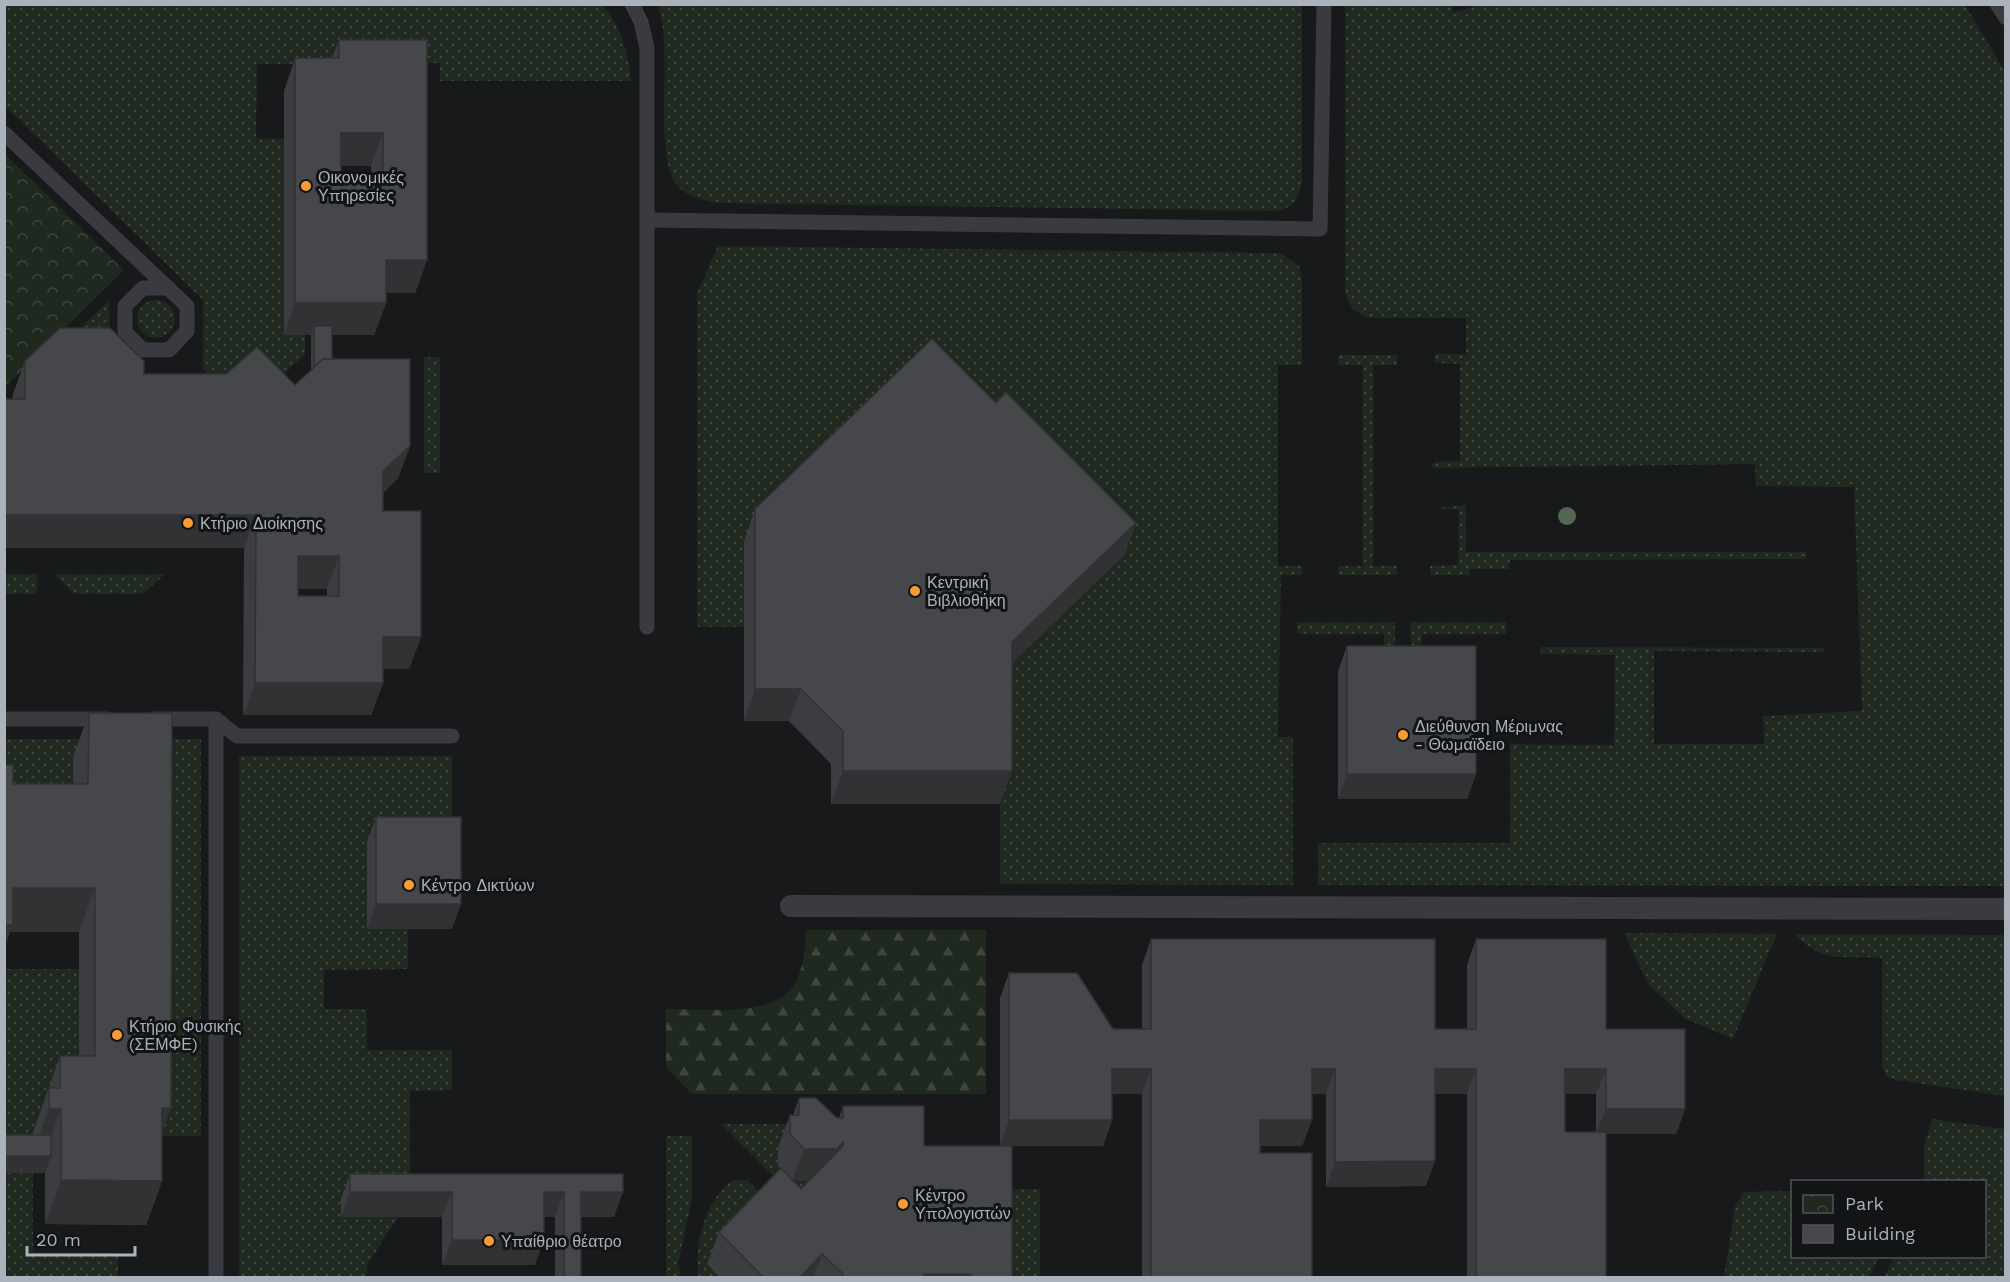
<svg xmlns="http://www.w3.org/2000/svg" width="2010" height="1282" font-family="'Work Sans',sans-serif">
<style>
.grass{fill:url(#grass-dots)}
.forest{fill:url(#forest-firs)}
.park{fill:url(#park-crowns)}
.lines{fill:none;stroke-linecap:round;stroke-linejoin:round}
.service{stroke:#393b40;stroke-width:15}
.pedestrian{stroke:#393b40;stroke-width:22}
.tree{fill:#536753}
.wall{fill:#3b3d40;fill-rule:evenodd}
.shaded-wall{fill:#303234}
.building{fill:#45474b;stroke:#303234;stroke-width:1.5;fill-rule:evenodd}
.poi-dot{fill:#f69c35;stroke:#131416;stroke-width:2}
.labels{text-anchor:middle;stroke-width:6;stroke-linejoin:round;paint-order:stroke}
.poi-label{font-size:16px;fill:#abb2bb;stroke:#131416;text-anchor:start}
</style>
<defs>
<pattern id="grass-dots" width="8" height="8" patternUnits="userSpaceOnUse" patternTransform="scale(1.5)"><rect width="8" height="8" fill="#202920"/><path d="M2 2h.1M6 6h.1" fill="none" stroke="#3e463e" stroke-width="1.8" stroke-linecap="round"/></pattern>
<pattern id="forest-firs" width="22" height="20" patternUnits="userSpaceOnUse" patternTransform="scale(1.5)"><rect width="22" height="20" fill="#202920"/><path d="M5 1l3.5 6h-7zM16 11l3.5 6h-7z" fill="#3e463e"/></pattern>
<pattern id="park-crowns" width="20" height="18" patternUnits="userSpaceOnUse" patternTransform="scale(1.5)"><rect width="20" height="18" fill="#202920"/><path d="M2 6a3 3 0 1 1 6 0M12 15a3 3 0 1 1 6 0" fill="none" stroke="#3e463e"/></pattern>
</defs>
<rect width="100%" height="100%" fill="#18191b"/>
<!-- grass -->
<g class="grass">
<path d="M1487 4 1965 5 2005 72V886L1318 885V843H1510V744L1614 745 1615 655 1540 654V647L1824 648V652L1654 651V744H1764L1763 716 1862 711 1854 487 1756 486 1755 464 1434 468 1432 465 1434 462 1460 461V364L1435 363V354H1466V318H1369C1354 312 1348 306 1345 290V5H1451L1453 12Z"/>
<path d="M4 5H602C622 27 628 52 631 81H440V63L257 64 256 138 284 139V335H305V355L261 394H228L203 369V300L5 106Z"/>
<path d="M658 5H1302V181C1299 196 1296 205 1280 211L718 203C706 200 690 198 680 188 650 159 675 50 658 5Z"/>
<polygon points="718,246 1280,253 1299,266 1302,279 1302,365 1278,365 1278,566 1302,566 1302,575 1281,575 1278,737 1293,737 1293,885 1000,884 1000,675 744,541 744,627 697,627 697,293"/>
<polygon points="109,300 110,340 48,360"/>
<circle cx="156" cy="319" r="19"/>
<polygon points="1338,355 1397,355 1397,365 1373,365 1373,566 1397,566 1397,575 1338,575 1338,566 1363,566 1363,365 1338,365"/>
<rect x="424" y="357" width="16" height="116"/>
<polygon points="1466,505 1466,552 1806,552 1806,559 1510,560 1509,569 1470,569 1470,575 1430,575 1430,566 1458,565 1459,510 1434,508"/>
<polygon points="4,574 37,574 37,594 5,594"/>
<polygon points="54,574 165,574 142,594 74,594"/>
<polygon points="1297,622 1395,622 1395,646 1384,646 1384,634 1297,634"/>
<polygon points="1411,622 1506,622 1506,634 1422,634 1421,646 1411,646"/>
<polygon points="5,739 201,739 201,1136 155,1136 73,809 5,809"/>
<polygon points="239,756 452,756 452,842 408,929 408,969 324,970 324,1009 367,1009 367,1050 452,1050 452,1090 410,1091 410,1199 367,1265 367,1277 239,1277"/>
<polygon points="1624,933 1777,934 1733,1039 1686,1019 1649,985"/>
<path d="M1795 934 2005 935V1096L1896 1080 1886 1076 1882 1065V958C1844 955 1823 965 1795 934Z"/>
<polygon points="4,969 79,969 79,1100 44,1132 33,1132 33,1252 118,1253 118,1277 5,1277"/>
<polygon points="1932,1119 2005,1129 2005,1277 1884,1277 1894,1257 1984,1256 1984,1182 1924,1181 1924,1147"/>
<polygon points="721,1124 912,1124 825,1181 803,1206"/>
<polygon points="666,1136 692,1136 692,1199 678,1264 681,1277 666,1277"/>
<path d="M734 1180H747L769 1201 707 1264 720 1277H699C693 1247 706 1196 734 1180Z"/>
<rect x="1000" y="1189" width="40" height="88"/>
<polygon points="1792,1191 1792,1256 1879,1257 1869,1277 1724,1277 1735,1206 1744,1192"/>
</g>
<!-- forest -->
<path class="forest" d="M806 930H986V1094H692L666 1068V1009C700 1009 774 1018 794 985 804 968 805 949 806 930Z"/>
<!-- park -->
<polygon class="park" points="4,153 124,270 5,387 4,387"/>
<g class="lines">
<!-- service -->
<g class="service">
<polyline points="632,4 641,22 647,48 647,627"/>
<polyline points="1997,4 2006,18"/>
<polyline points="4,133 187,306 187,331 169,350 143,350 125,332 125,306 143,288 169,288"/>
<polyline points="647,220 1320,229 1324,4"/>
<polyline points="4,719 106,719"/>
<polyline points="152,719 216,719 237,736 452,736"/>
<polyline points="216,719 216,1278"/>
</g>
<!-- pedestrian -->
<polyline class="pedestrian" points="791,906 2006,909"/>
</g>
<!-- trees -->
<circle class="tree" cx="1567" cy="516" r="9"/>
<!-- wall -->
<g class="wall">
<path d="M339 40H427V260L415 293H386V303L374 335H332V359L410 446 398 478 383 493V511L421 637 409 669H383V683L371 715H243L244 548H4L13 394 25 361 144 374 295 385 311 370V335H284V91L295 58H332ZM341 166H371V174H341ZM298 589H327V596H298Z"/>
<polygon points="996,403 1136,523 1124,555 1012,663 1000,804 831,804 831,764 789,721 744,721 744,541 755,509"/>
<polygon points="1347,646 1476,774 1467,799 1338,799 1338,671"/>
<polygon points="89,713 162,1134 162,1181 146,1225 45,1224 45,1173 4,1173 33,1135 33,1132 60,1056 79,1056 79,932 10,932 4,948 4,765 13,784 73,784 73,757"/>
<polygon points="376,817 452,929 367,929 367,842"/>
<path d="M1151 939 1435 1029H1467V965L1476 939 1606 1029 1685 1109 1676 1134H1606V1278H1467V1094H1435L1426 1186 1326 1187V1094H1312V1120L1302 1146H1260V1153L1312 1278H1142V1094H1112V1120L1103 1146H1000V998L1009 973 1113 1029H1142V965ZM1565 1094H1596V1132H1565Z"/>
<path d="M799 1098 837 1118H839L843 1106 924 1146 1012 1278H720L707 1264 719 1232 781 1169 778 1166V1147L790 1115H793ZM794 1181H809L801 1189Z"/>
<polygon points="350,1174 623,1174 614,1217 581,1217 581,1278 555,1278 555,1217 544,1217 535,1265 442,1265 442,1217 341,1217 341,1199"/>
</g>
<!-- shaded-wall -->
<g class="shaded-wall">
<polygon points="341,133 383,133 371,166 329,166"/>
<polygon points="386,260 427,260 415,293 374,293"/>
<polygon points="295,303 386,303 374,335 314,335 314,326 311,335 284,335"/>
<polygon points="410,446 398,478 371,503 383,471"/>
<polygon points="4,515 256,515 244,548 4,548"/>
<polygon points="1136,523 1124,555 1000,675 1012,642"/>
<polygon points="298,556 339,556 327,589 286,589"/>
<polygon points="383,637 421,637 409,669 371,669"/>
<polygon points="255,683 383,683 371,715 243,715"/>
<polygon points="755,689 801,689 789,721 744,721"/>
<polygon points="843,771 1012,771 1000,804 831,804"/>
<polygon points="1347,774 1476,774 1467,799 1338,799"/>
<polygon points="13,888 95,888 79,932 10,932 4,948 4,911"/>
<polygon points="376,904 461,904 452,929 367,929"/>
<polygon points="1112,1069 1151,1069 1142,1094 1103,1094"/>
<polygon points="1312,1069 1335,1069 1326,1094 1302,1094"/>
<polygon points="1435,1069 1476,1069 1467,1094 1426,1094"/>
<polygon points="1565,1069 1606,1069 1596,1094 1556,1094"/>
<polygon points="162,1108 171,1108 155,1152"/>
<polygon points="49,1109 61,1109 45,1153 33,1153"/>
<polygon points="1606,1109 1685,1109 1676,1134 1596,1134"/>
<polygon points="1009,1120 1112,1120 1103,1146 1000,1146"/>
<polygon points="1260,1120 1312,1120 1302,1146 1251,1146"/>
<polygon points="843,1142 831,1175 825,1181 792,1181 804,1149"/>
<polygon points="4,1156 51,1156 45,1173 4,1173"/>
<polygon points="1435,1161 1426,1186 1326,1187 1335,1162"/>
<polygon points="61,1180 162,1181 146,1225 45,1224"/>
<polygon points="350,1192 452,1192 442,1217 341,1217"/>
<polygon points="544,1192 564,1192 555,1217 535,1217"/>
<polygon points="581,1192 623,1192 614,1217 572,1217"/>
<polygon points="452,1240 544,1240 535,1265 442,1265"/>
<polygon points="822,1254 813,1278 799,1278"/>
<polygon points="924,1274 971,1274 970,1278 923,1278"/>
</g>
<!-- building -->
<g class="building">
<path d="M339 40H427V260H386V303H295V58H339ZM341 133H383V174H341Z"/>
<polygon points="314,326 332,326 332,359 323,359 314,367"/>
<path d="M60 328H110L144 361V374H226L257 347 295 385 323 359H410V446L383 471V511H421V637H383V683H255L256 515H4V399H25V361ZM298 556H339V596H298Z"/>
<polygon points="932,339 996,403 1006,392 1136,523 1012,642 1012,771 843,771 843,731 801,689 755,689 755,509"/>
<rect x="1347" y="646" width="129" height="128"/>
<polygon points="89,713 172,713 171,1108 162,1108 162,1181 61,1180 61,1109 49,1109 49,1088 60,1088 60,1056 95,1056 95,888 13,888 13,925 4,925 4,765 13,765 13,784 88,784"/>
<rect x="376" y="817" width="85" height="87"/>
<polygon points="1151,939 1435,939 1435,1029 1476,1029 1476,939 1606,939 1606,1029 1685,1029 1685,1109 1606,1109 1606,1069 1565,1069 1565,1132 1606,1132 1606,1278 1476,1278 1476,1069 1435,1069 1435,1161 1335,1162 1335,1069 1312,1069 1312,1120 1260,1120 1260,1153 1312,1153 1312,1278 1151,1278 1151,1069 1112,1069 1112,1120 1009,1120 1009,973 1077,973 1113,1029 1151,1029"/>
<polygon points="799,1098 816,1098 837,1118 843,1118 843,1106 924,1106 924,1146 1012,1146 1012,1278 971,1278 971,1274 924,1274 924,1278 843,1278 843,1274 822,1254 799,1278 764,1278 719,1232 781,1168 801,1189 843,1146 843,1142 837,1149 804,1149 790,1134 790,1115 799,1115"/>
<rect x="4" y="1135" width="47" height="21"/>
<polygon points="350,1174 623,1174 623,1192 581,1192 581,1278 564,1278 564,1192 544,1192 544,1240 452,1240 452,1192 350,1192"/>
</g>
<!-- markers -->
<g class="poi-dot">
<circle cx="306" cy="186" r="6"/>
<circle cx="188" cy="523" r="6"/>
<circle cx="915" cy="591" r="6"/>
<circle cx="1403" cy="735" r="6"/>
<circle cx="409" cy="885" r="6"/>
<circle cx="117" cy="1035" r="6"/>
<circle cx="903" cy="1204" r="6"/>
<circle cx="489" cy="1241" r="6"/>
</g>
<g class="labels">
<!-- poi labels -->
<g class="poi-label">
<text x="318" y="183">Οικονομικές<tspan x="318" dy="18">Υπηρεσίες</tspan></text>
<text x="200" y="529">Κτήριο Διοίκησης</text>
<text x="927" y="588">Κεντρική<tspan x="927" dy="18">Βιβλιοθήκη</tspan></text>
<text x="1415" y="732">Διεύθυνση Μέριμνας<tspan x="1415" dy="18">- Θωμαϊδειο</tspan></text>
<text x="421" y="891">Κέντρο Δικτύων</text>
<text x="129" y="1032">Κτήριο Φυσικής<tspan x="129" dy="18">(ΣΕΜΦΕ)</tspan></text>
<text x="915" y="1201">Κέντρο<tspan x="915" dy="18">Υπολογιστών</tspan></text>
<text x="501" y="1247">Υπαίθριο θέατρο</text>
</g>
</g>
<!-- border -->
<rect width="2010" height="1282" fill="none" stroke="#abb2bb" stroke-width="12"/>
<!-- legend -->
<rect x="1791" y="1180" width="195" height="78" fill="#131416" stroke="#505358" stroke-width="1.5"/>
<rect x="1803" y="1195" width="30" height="18" fill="url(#park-crowns)" stroke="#505358" stroke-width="1.5"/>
<text x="1845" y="1210" font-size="18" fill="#abb2bb">Park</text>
<rect x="1803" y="1225" width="30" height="18" fill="#45474b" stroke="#505358" stroke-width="1.5"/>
<text x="1845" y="1240" font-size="18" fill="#abb2bb">Building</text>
<!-- scale -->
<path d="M27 1246v9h108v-9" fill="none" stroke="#abb2bb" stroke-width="3"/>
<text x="36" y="1246" font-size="18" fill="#abb2bb" stroke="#131416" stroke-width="4.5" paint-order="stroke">20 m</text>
</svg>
